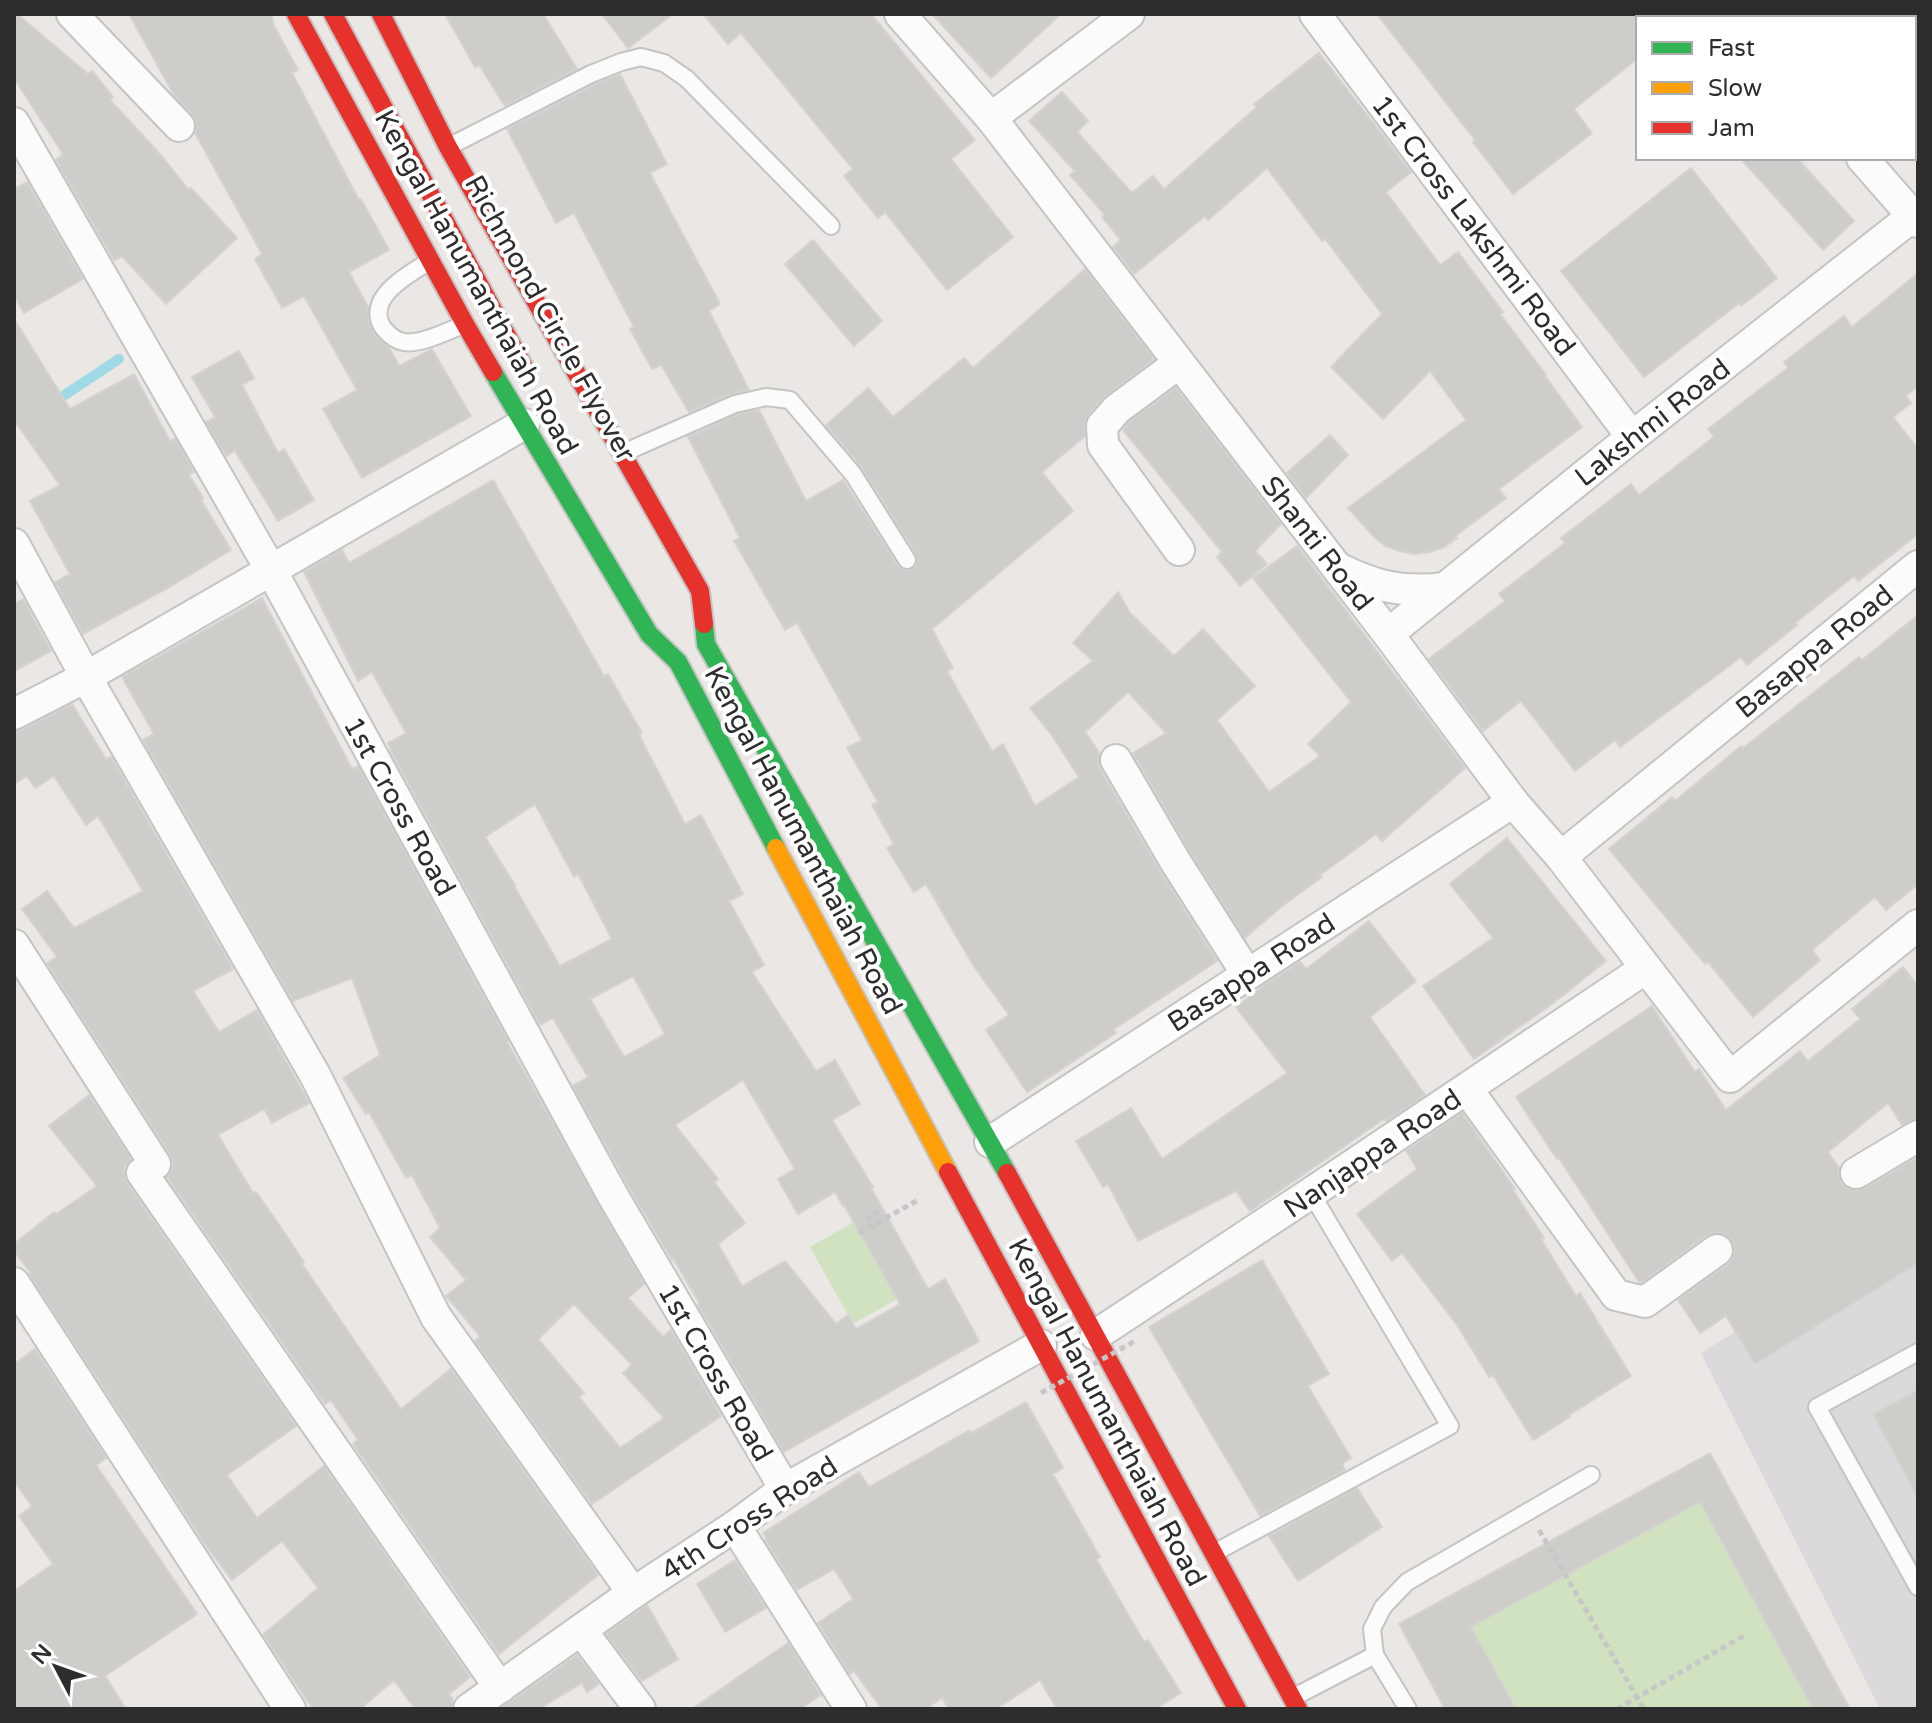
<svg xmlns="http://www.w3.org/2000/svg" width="1932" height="1723" font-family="'Varela Round',sans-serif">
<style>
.industrial{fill:#dbd9db}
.green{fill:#d1e2c0}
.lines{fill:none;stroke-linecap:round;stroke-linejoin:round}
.stream{stroke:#9ed9e5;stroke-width:10}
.building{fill:#cfcdca;stroke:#d5d3d0;stroke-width:2;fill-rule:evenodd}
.lane-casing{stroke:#c4c4c3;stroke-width:20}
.street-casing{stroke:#c4c4c3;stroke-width:34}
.fast-casing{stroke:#c6c4c3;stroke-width:22}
.slow-casing{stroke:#c6c4c3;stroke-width:22}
.jam-casing{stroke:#c6c4c3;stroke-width:22}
.path{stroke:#c7c7c7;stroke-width:5;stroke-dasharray:6 4;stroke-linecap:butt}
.lane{stroke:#fcfbfb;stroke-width:16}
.street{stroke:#fcfbfb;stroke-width:30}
.fast{stroke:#30b455;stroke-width:18}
.slow{stroke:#ff9f0a;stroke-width:18}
.jam{stroke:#e5322d;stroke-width:18}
.path-bridge{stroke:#c7c7c7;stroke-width:5;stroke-dasharray:6 4;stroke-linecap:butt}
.labels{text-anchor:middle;stroke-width:8;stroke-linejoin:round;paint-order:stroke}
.street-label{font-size:28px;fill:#2d2d2d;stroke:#fff}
</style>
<rect width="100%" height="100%" fill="#eae7e4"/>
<!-- industrial -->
<polygon class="industrial" points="1918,1215 1918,1709 1880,1709 1701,1353 1849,1261"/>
<!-- green -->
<g class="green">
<polygon points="854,1222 897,1299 853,1324 810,1247"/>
<polygon points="1700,1502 1813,1709 1516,1709 1471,1627"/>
</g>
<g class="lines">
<!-- stream -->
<polyline class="stream" points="51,404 119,359"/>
</g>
<!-- building -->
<g class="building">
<polygon points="14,14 17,14 88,74 92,71 113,97 110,100 159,153 188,189 191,188 237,238 166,304 122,256 114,260 56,160 63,154 14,78"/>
<polygon points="129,14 271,14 274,26 298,70 292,73 359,200 361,199 389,250 349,272 368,307 369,322 374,334 390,349 399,366 432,349 471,416 362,478 323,409 357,390 304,296 282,308 255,259 262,254 195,133 196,121 192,114 174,95"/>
<polygon points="445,14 543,14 577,69 505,106 479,65 475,67"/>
<polygon points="602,14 673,14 628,48"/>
<polygon points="703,14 871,14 975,140 951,159 1013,237 947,290 885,212 878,218 844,176 853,169 741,33 728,44"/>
<polygon points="932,14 1061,14 991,78"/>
<polygon points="1377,14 1638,14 1638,58 1574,109 1592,133 1513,194 1473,142 1475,140"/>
<polygon points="1319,53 1411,172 1386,192 1440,265 1458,252 1503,312 1500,314 1546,375 1545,376 1582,427 1499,489 1506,498 1455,536 1457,538 1444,547 1430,552 1414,554 1399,551 1386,546 1375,538 1348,508 1466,420 1430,371 1383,419 1331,367 1382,314 1325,239 1322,241 1267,168 1208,220 1205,216 1134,274 1113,247 1121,240 1102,217 1105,215 1070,175 1075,171 1029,121 1062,92 1088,121 1077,132 1132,193 1153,176 1164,189 1257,107 1254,104"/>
<polygon points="620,74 667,164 650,173 720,304 709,311 749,390 731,394 689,412 661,365 652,369 630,329 634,327 574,213 556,223 507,129 596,84"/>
<polygon points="1740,158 1797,158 1854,221 1823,250"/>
<polygon points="1691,168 1777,278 1741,306 1739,303 1644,377 1561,271"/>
<polygon points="27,182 83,279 24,313 14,295 14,189"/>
<polygon points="813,240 882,321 854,346 785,264"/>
<polygon points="1085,269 1154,359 1104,397 1088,415 1084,426 1085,436 1042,472 1073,511 932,629 953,668 947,671 992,751 1003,744 1035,806 1079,777 1051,734 1030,708 1093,661 1073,643 1118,592 1130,613 1174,656 1203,629 1255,686 1217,720 1269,792 1320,756 1308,744 1351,702 1253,578 1297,546 1465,768 1382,841 1376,834 1320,875 1322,877 1281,907 1245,938 1190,852 1133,753 1166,733 1128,692 1085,732 1100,754 1098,761 1100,769 1160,871 1217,961 1114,1029 1116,1033 1027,1092 986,1030 1009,1015 973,965 926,884 914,892 887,848 894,844 872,805 878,802 847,748 862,740 797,623 785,630 734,541 740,538 688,437 738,414 759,410 806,501 843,480 898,566 903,570 912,570 917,564 916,554 862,468 826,425 868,388 893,417 964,358 973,368"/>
<polygon points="1918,273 1918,386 1906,396 1911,403 1893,417 1918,449 1918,534 1858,581 1854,576 1795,623 1797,625 1747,665 1741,657 1620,747 1615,740 1575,771 1521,701 1483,731 1429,659 1505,601 1499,594 1565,543 1561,538 1631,484 1639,495 1714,437 1708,429 1788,368 1784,362 1844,316 1852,327"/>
<polygon points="14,319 70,409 134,374 170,441 175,438 194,472 189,475 203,498 201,500 231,550 168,588 83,634 55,582 70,574 30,501 60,485 14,420"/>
<polygon points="239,351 254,378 242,385 278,453 284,449 314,500 278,521 235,451 226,456 206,422 215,417 192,377"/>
<polygon points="1176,388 1281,524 1255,551 1267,564 1240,586 1217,557 1222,552 1123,430 1129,422"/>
<polygon points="1330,435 1348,455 1306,498 1287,473"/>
<path d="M493 480 604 676 608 674 642 733 639 735 685 824 701 815 743 894 729 901 764 965 752 972 816 1071 835 1060 860 1104 832 1120 873 1187 871 1188 928 1289 945 1279 979 1341 784 1452 698 1305 700 1304 673 1258 672 1260 629 1187 573 1086 588 1077 553 1018 540 1025 390 750 391 749 388 743 406 733 372 672 358 681 304 572 342 550 349 563ZM535 804 574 877 578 874 612 939 560 966 514 886 515 885 485 837ZM633 976 665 1034 624 1057 590 999ZM743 1080 795 1169 778 1179 798 1214 835 1192 843 1206 844 1205 900 1304 856 1329 848 1315 836 1324 785 1261 742 1286 718 1244 745 1223 714 1182 718 1179 675 1125Z"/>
<path d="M262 598 352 769 358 766 508 1041 507 1042 644 1284 628 1298 663 1337 671 1330 721 1416 592 1504 475 1341 480 1336 446 1296 466 1280 430 1237 440 1228 412 1175 406 1178 369 1112 366 1114 343 1078 380 1055 352 978 293 1001 143 740 154 734 122 677ZM574 1304 632 1365 623 1373 664 1418 620 1448 579 1397 584 1393 538 1339Z"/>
<polygon points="23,599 51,651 14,671 14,604"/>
<polygon points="1918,615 1918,884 1886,910 1875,897 1812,950 1820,960 1753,1017 1708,962 1705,964 1609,849 1672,797 1675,801 1741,746 1743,748 1859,657 1862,660"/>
<polygon points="72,704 106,759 111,757 233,969 193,991 219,1032 257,1010 309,1103 272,1123 264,1109 218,1135 253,1193 256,1192 278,1223 304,1262 302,1264 401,1409 451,1369 598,1575 499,1654 353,1444 358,1440 331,1400 325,1404 167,1177 171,1171 173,1164 170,1154 47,963 57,957 22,909 47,891 74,928 143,891 98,816 86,825 54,776 35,788 27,776 14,784 14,732 22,730"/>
<polygon points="1507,838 1606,961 1552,1004 1474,1059 1423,986 1493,938 1450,884"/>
<polygon points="1369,921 1416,981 1370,1017 1425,1095 1386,1121 1384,1119 1250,1211 1236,1191 1138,1241 1108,1184 1103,1187 1076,1141 1131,1108 1162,1159 1287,1073 1236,1007 1263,986 1300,962 1306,969"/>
<polygon points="1903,967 1918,986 1918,1118 1902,1125 1888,1103 1828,1152 1839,1168 1838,1174 1841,1183 1848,1189 1855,1191 1865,1188 1918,1157 1918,1263 1755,1364 1726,1316 1700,1333 1678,1300 1728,1264 1733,1258 1735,1249 1731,1239 1725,1234 1716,1232 1707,1235 1641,1283 1639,1282 1559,1158 1557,1159 1516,1097 1652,1006 1695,1072 1699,1069 1726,1110 1800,1051 1808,1061 1860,1019 1852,1009"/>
<polygon points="89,1095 131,1159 125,1166 124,1174 127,1183 296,1426 227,1475 257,1518 324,1466 470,1677 449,1694 453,1700 451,1709 415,1709 394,1680 360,1709 313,1709 263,1635 318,1588 282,1541 232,1580 205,1544 29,1274 31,1273 14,1251 14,1244 54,1212 56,1214 97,1186 49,1126"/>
<polygon points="1462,1113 1515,1189 1513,1190 1544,1238 1541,1239 1576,1296 1580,1293 1631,1376 1569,1415 1570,1417 1533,1440 1493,1375 1489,1377 1457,1325 1402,1253 1392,1261 1357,1214 1417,1169 1406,1151"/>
<polygon points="1262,1260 1329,1374 1308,1386 1351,1458 1342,1464 1345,1470 1260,1516 1149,1327"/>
<polygon points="35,1349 106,1458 96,1465 197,1614 105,1676 126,1709 14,1709 14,1591 53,1564 19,1516 32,1506 14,1481 14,1364"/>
<polygon points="1918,1390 1918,1498 1873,1414"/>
<polygon points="1026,1402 1063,1468 1053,1474 1100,1557 1096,1559 1144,1642 1148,1640 1181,1693 1155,1709 1057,1709 1040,1680 996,1709 949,1709 942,1698 926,1709 882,1709 854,1671 850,1674 818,1623 853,1599 834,1569 797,1590 765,1540 767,1539 763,1533 859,1472 869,1487 970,1430 971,1433"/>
<polygon points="1710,1453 1850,1709 1813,1709 1700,1502 1471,1627 1516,1709 1445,1709 1399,1624"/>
<polygon points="1357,1488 1382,1527 1298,1581 1269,1536"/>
<polygon points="735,1560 766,1608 725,1632 697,1584"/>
<polygon points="647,1605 678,1659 642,1681 606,1634"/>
<polygon points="788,1643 821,1695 800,1709 692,1709"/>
<polygon points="577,1655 599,1684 587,1692 582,1683 539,1709 500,1709"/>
</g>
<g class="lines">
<!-- lane casing -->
<g class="lane-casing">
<g id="lane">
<polyline points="450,146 591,74 621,62 641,57 664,63 687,79 831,226"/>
<path d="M430 261C410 273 362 299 384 329 389 335 396 341 404 342 420 345 448 331 463 325"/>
<polyline points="623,453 735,404 766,397 790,400 853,474 907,560"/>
<polyline points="1918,1352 1817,1407 1918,1587"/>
<polyline points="1214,1553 1450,1426 1311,1193"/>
<polyline points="1375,1655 1408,1709"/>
<polyline points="1294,1697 1375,1655 1372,1629 1383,1607 1407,1582 1591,1475"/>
</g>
</g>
<!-- street casing -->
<g class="street-casing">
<g id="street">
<polyline points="72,14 179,126"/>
<polyline points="900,14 991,118 1388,634 1513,802 1561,857 1730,1077 1918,925"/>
<polyline points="1315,14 1632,437"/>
<polyline points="1736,14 1739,18"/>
<polyline points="991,118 1129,14"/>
<polyline points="14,123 271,570 613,1196 785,1489"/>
<polyline points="1862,158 1918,222"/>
<polyline points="14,544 86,677 315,1075 436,1317 633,1593"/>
<polyline points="1179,550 1103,445 1102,426 1117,409 1179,363"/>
<path d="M1338 568C1376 587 1403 593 1445 588"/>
<polyline points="1388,634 1632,437 1918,212"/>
<polyline points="14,714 86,677 524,424"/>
<polyline points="1116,760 1175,861 1247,974"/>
<polyline points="1561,857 1918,566"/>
<polyline points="14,945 155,1164 142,1173 500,1688"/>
<polyline points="1467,1089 1616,1295 1645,1302 1717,1250"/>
<polyline points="990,1142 1513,802"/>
<polyline points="1856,1173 1918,1136"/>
<polyline points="14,1283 290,1709"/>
<polyline points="1096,1335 1311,1193 1646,968"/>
<polyline points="735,1526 851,1709"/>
<polyline points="581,1630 640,1709"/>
<polyline points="469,1709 633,1593 735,1526 785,1489 1041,1345"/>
</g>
</g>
<!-- fast casing -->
<g class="fast-casing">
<g id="fast">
<polyline points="493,372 649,634 678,662 776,848"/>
<polyline points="704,624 706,644 1007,1173"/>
</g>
</g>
<!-- slow casing -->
<g class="slow-casing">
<polyline id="slow" points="776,848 948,1172"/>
</g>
<!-- jam casing -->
<g class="jam-casing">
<g id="jam">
<polyline points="296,14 465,324 493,372"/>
<polyline points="333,14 527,373"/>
<polyline points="381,14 448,147 700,591 704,624"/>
<polyline points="948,1172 1237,1709"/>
<polyline points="1007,1173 1298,1709"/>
</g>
</g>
<!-- path -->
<g class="path">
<polyline points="874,1230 868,1217 880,1211 881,1213"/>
<polyline points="859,1233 920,1199"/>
<polyline points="1539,1530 1644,1709"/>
<polyline points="1617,1709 1747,1634"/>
</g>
<!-- lane -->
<use href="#lane" class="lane"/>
<!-- street -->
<use href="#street" class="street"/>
<!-- fast -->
<use href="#fast" class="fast"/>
<!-- slow -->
<use href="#slow" class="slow"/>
<!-- jam -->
<use href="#jam" class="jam"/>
<!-- path-bridge -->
<polyline class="path-bridge" points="1041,1393 1137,1340"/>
</g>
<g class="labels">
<!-- street labels -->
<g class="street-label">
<text transform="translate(1474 225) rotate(53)" y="10">1st Cross Lakshmi Road</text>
<text transform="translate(477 282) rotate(61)" y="10">Kengal Hanumanthaiah Road</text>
<text transform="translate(551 318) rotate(61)" y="10">Richmond Circle Flyover</text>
<text transform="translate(1652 422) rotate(-38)" y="10">Lakshmi Road</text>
<text transform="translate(1318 543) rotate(52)" y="10">Shanti Road</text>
<text transform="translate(1814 651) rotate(-39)" y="10">Basappa Road</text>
<text transform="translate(400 806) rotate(61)" y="10">1st Cross Road</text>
<text transform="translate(804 840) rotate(62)" y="10">Kengal Hanumanthaiah Road</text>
<text transform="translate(1251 972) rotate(-33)" y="10">Basappa Road</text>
<text transform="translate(1372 1153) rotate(-34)" y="10">Nanjappa Road</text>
<text transform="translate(716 1372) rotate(60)" y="10">1st Cross Road</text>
<text transform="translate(1108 1412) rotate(62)" y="10">Kengal Hanumanthaiah Road</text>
<text transform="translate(749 1518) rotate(-33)" y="10">4th Cross Road</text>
</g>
</g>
<!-- border -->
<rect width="1932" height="1723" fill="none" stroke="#2d2d2d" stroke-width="32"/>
<!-- legend -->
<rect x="1636" y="16" width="280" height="144" fill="#ffffff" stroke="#ababab" stroke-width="2"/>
<rect x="1652" y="42" width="40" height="12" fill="#30b455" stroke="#ababab" stroke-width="2"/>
<text x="1708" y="56" font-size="24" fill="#2d2d2d">Fast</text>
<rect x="1652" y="82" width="40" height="12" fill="#ff9f0a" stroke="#ababab" stroke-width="2"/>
<text x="1708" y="96" font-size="24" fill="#2d2d2d">Slow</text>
<rect x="1652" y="122" width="40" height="12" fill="#e5322d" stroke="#ababab" stroke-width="2"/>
<text x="1708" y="136" font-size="24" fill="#2d2d2d">Jam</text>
<!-- north arrow -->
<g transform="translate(56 1667) rotate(311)" stroke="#ffffff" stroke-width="6" paint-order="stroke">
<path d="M0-6L14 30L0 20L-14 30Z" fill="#2d2d2d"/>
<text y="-12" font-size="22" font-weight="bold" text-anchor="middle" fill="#2d2d2d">N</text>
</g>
</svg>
